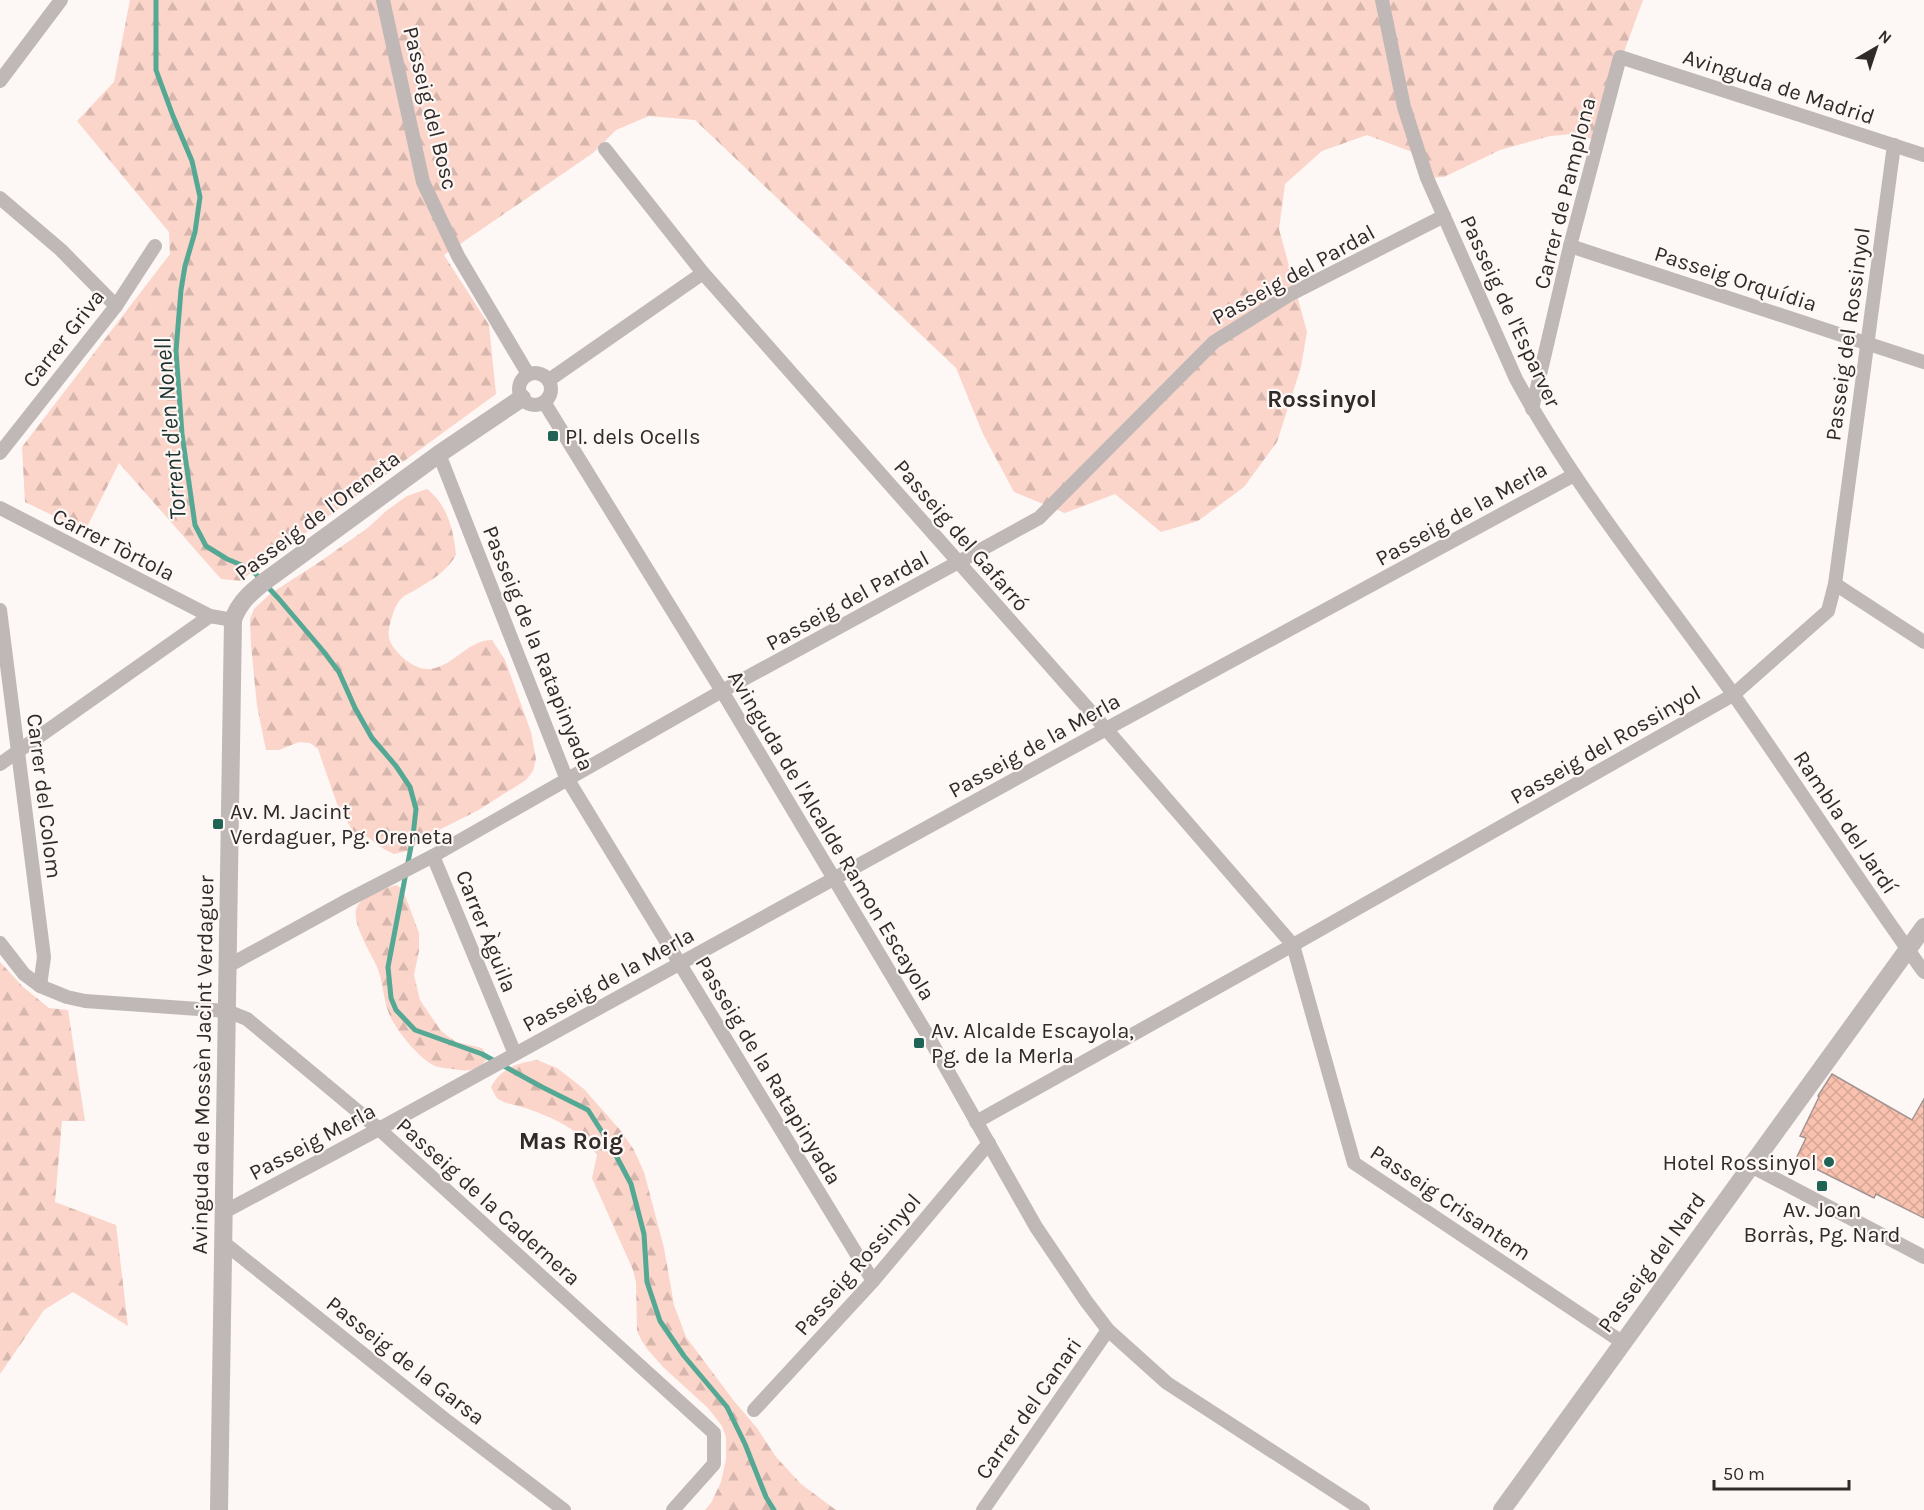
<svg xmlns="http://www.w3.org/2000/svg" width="1924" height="1510" font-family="Karla,sans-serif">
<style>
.forest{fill:url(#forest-firs)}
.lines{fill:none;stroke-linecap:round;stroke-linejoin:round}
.stream{stroke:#55a894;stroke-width:5}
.building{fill:url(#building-cross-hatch);stroke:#a29591;stroke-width:1.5}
.minor{stroke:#bfb8b6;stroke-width:14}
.tertiary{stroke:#bfb8b6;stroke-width:18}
.poi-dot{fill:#1e6354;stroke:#fdf7f5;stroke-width:2}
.labels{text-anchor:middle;stroke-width:4.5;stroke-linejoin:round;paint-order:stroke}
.street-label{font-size:22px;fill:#302b29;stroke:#fdf7f5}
.poi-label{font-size:22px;fill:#302b29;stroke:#fdf7f5;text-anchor:start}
.neighbourhood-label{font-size:24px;font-weight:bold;fill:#302b29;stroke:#fdf7f5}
.water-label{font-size:24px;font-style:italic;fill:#1c322c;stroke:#fdf7f5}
</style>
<defs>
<pattern id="forest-firs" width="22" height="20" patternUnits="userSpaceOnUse" patternTransform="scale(1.5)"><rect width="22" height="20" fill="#fbd5c9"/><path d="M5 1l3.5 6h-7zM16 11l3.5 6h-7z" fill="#d7b7ad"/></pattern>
<pattern id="building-cross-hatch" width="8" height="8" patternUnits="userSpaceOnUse" patternTransform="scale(1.5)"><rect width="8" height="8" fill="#f9c1ae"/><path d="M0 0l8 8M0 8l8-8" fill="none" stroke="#d6a696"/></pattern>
</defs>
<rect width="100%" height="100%" fill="#fdf7f5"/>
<!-- forest -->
<g class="forest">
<polygon points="130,0 1643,0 1592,139 1573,134 1550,136 1500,150 1444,177 1427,178 1420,155 1367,135 1322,151 1285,184 1279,229 1307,332 1301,367 1277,442 1244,487 1198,521 1161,532 1115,494 1065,513 1014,492 983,434 956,368 695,120 649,116 616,130 593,153 444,255 489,325 496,394 240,581 221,579 119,463 85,531 25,502 22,447 170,254 169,232 77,121 114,82"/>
<path d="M427 489C447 504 454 531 456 555 446 572 432 580 415 590 410 593 403 596 400 600 396 605 393 611 392 617 386 636 387 642 402 657 410 664 420 670 431 669 455 665 468 640 492 640L505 660 531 732 536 759 533 771 526 780 477 811 435 832 407 851 394 854 384 849 366 836 354 833 337 804 318 749 310 743 299 742 279 750H266L257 706 251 645 250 619 254 609 270 594 321 561 369 527 386 511 407 496Z"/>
<path d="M396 885 401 888 404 893 419 933V951L414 975 420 1000 441 1031 456 1042 482 1048 488 1057C480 1071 468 1072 453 1069 447 1068 441 1068 435 1066 419 1059 393 1027 388 1011 383 997 383 981 377 967 371 953 350 921 357 907 363 894 383 890 396 885Z"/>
<polygon points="0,962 23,987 49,1008 68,1010 85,1121 62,1121 55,1202 116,1225 128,1326 73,1292 44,1310 0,1374"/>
<path d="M537 1060 557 1068 584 1089 621 1131 634 1150 644 1172 664 1248 674 1305 686 1337 734 1401 757 1428 776 1457 801 1484 836 1510H705L711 1503 721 1482 726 1459V1437L722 1426 708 1408 663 1367 648 1350 642 1341 637 1331 636 1282 633 1270 592 1178 597 1155C582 1130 552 1117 525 1108 516 1105 506 1104 498 1099 495 1096 493 1091 491 1087 501 1068 517 1063 537 1060Z"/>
</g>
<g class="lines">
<!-- stream -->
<polyline class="stream" points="156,0 156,70 173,116 192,161 200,197 195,232 185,266 181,290 176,351 182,434 195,525 206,546 227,559 251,569 279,599 324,652 339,672 355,708 372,738 396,766 410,787 416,809 413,836 388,967 391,998 396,1010 415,1030 482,1054 542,1087 588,1110 611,1146 631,1184 644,1234 647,1282 660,1321 684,1356 727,1407 745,1444 766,1497 774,1510"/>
</g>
<!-- building -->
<polygon class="building" points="1832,1074 1912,1120 1924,1099 1924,1218 1876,1194 1874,1198 1796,1159 1806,1138 1800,1136 1819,1097 1818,1096"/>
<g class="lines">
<!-- minor -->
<g class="minor">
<polyline points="383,0 423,182 458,256 528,374"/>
<path d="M1382 0 1404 107 1427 178 1516 379C1577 491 1659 590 1733 694 1798 786 1858 881 1924 972"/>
<polyline points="0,81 61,0"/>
<polyline points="605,149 703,273 1106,729 1293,945 1354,1163 1622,1342"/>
<polyline points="0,198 61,250 116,306"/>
<polyline points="1570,246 1924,362"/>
<circle cx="535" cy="389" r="16"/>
<polyline points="549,380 703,273"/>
<polyline points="544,402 722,691 928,1036 1036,1227 1086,1301 1108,1330 1167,1383 1363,1510"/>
<polyline points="1532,409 1570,246 1620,57 1924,155"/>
<polyline points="0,453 116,306 155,246"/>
<polyline points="439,454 565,775 873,1281"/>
<polyline points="0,508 210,616 233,620"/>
<polyline points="1835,584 1924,642"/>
<polyline points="0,610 44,957 40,986"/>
<polyline points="0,764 210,616"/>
<polyline points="433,856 515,1054"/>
<polyline points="0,943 24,974 40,986 67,997 85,1001 227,1011 247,1019 379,1129 714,1433 714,1464 673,1510"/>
<polyline points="228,966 348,900 433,856 722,691 1039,518 1214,342 1289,295 1444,216"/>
<polyline points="976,1122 1293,945 1733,695 1828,611 1835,584 1894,145"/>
<polyline points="1751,1166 1924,1257"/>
<polyline points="224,1212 379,1129 1106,729 1574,475"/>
<polyline points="223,1242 442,1417 564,1510"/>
<polyline points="754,1410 873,1281 989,1143"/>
<polyline points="983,1510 1108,1330"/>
</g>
<!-- tertiary -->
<g class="tertiary">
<path d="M219 1510 233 620C239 602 252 591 268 579L439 454 522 398"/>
<polyline points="1502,1510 1924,927"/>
</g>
</g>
<!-- markers -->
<g class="poi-dot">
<rect x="547" y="430" width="12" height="12" rx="3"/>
<rect x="212" y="818" width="12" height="12" rx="3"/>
<rect x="913" y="1037" width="12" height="12" rx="3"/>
<circle cx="1829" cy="1162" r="6"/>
<rect x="1816" y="1180" width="12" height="12" rx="3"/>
</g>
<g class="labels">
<!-- street labels -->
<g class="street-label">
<text transform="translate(1779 86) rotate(18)" y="8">Avinguda de Madrid</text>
<text transform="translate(431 108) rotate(76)" y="8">Passeig del Bosc</text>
<text transform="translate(1564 193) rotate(-76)" y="8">Carrer de Pamplona</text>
<text transform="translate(1293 274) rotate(-29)" y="8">Passeig del Pardal</text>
<text transform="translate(1736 278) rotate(18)" y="8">Passeig Orquídia</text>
<text transform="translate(1511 311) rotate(65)" y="8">Passeig de l'Esparver</text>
<text transform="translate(1847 334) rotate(-82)" y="8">Passeig del Rossinyol</text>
<text transform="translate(63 338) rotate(-52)" y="8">Carrer Griva</text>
<text transform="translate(1461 513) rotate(-29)" y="8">Passeig de la Merla</text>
<text transform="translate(317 515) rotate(-37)" y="8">Passeig de l'Oreneta</text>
<text transform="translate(962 535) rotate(49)" y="8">Passeig del Gafarró</text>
<text transform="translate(114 544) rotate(27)" y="8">Carrer Tòrtola</text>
<text transform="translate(847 600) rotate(-29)" y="8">Passeig del Pardal</text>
<text transform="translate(539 648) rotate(68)" y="8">Passeig de la Ratapinyada</text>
<text transform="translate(1605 744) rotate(-30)" y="8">Passeig del Rossinyol</text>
<text transform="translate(1034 745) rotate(-29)" y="8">Passeig de la Merla</text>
<text transform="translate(45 796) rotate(83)" y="8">Carrer del Colom</text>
<text transform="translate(1846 822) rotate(56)" y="8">Rambla del Jardí</text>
<text transform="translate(832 835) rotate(59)" y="8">Avinguda de l'Alcalde Ramon Escayola</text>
<text transform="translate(487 931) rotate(68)" y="8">Carrer Àguila</text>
<text transform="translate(608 979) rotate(-29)" y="8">Passeig de la Merla</text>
<text transform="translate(202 1065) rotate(-89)" y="8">Avinguda de Mossèn Jacint Verdaguer</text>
<text transform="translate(769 1070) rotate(59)" y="8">Passeig de la Ratapinyada</text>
<text transform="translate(312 1141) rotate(-28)" y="8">Passeig Merla</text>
<text transform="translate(489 1201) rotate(42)" y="8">Passeig de la Cadernera</text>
<text transform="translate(1451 1202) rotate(34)" y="8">Passeig Crisantem</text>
<text transform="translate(1651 1262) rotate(-54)" y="8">Passeig del Nard</text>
<text transform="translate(857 1264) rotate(-49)" y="8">Passeig Rossinyol</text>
<text transform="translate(406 1360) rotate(38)" y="8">Passeig de la Garsa</text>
<text transform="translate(1028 1408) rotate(-55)" y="8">Carrer del Canari</text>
</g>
<!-- poi labels -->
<g class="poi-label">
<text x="565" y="444">Pl. dels Ocells</text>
<text x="230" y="819">Av. M. Jacint<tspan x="230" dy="25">Verdaguer, Pg. Oreneta</tspan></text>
<text x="931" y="1038">Av. Alcalde Escayola,<tspan x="931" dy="25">Pg. de la Merla</tspan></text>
<text x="1817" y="1170" text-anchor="end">Hotel Rossinyol</text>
<text x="1822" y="1217" text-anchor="middle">Av. Joan<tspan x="1822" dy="25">Borràs, Pg. Nard</tspan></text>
</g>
<!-- neighbourhood labels -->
<g class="neighbourhood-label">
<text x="1322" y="407">Rossinyol</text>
<text x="571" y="1149">Mas Roig</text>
</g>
<!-- water labels -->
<g class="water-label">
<text transform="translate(170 429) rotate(-95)" y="8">Torrent d'en Nonell</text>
</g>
</g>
<!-- north arrow -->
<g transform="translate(1876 48) rotate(39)" stroke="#fdf7f5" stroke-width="4.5" paint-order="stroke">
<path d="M0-4.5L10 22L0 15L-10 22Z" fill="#302b29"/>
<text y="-9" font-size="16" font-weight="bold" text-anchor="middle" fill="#302b29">N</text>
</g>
<!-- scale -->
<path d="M1714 1480v9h135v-9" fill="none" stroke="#302b29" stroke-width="3"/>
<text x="1723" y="1480" font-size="18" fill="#302b29" stroke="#fdf7f5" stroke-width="4.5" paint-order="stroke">50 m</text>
</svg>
